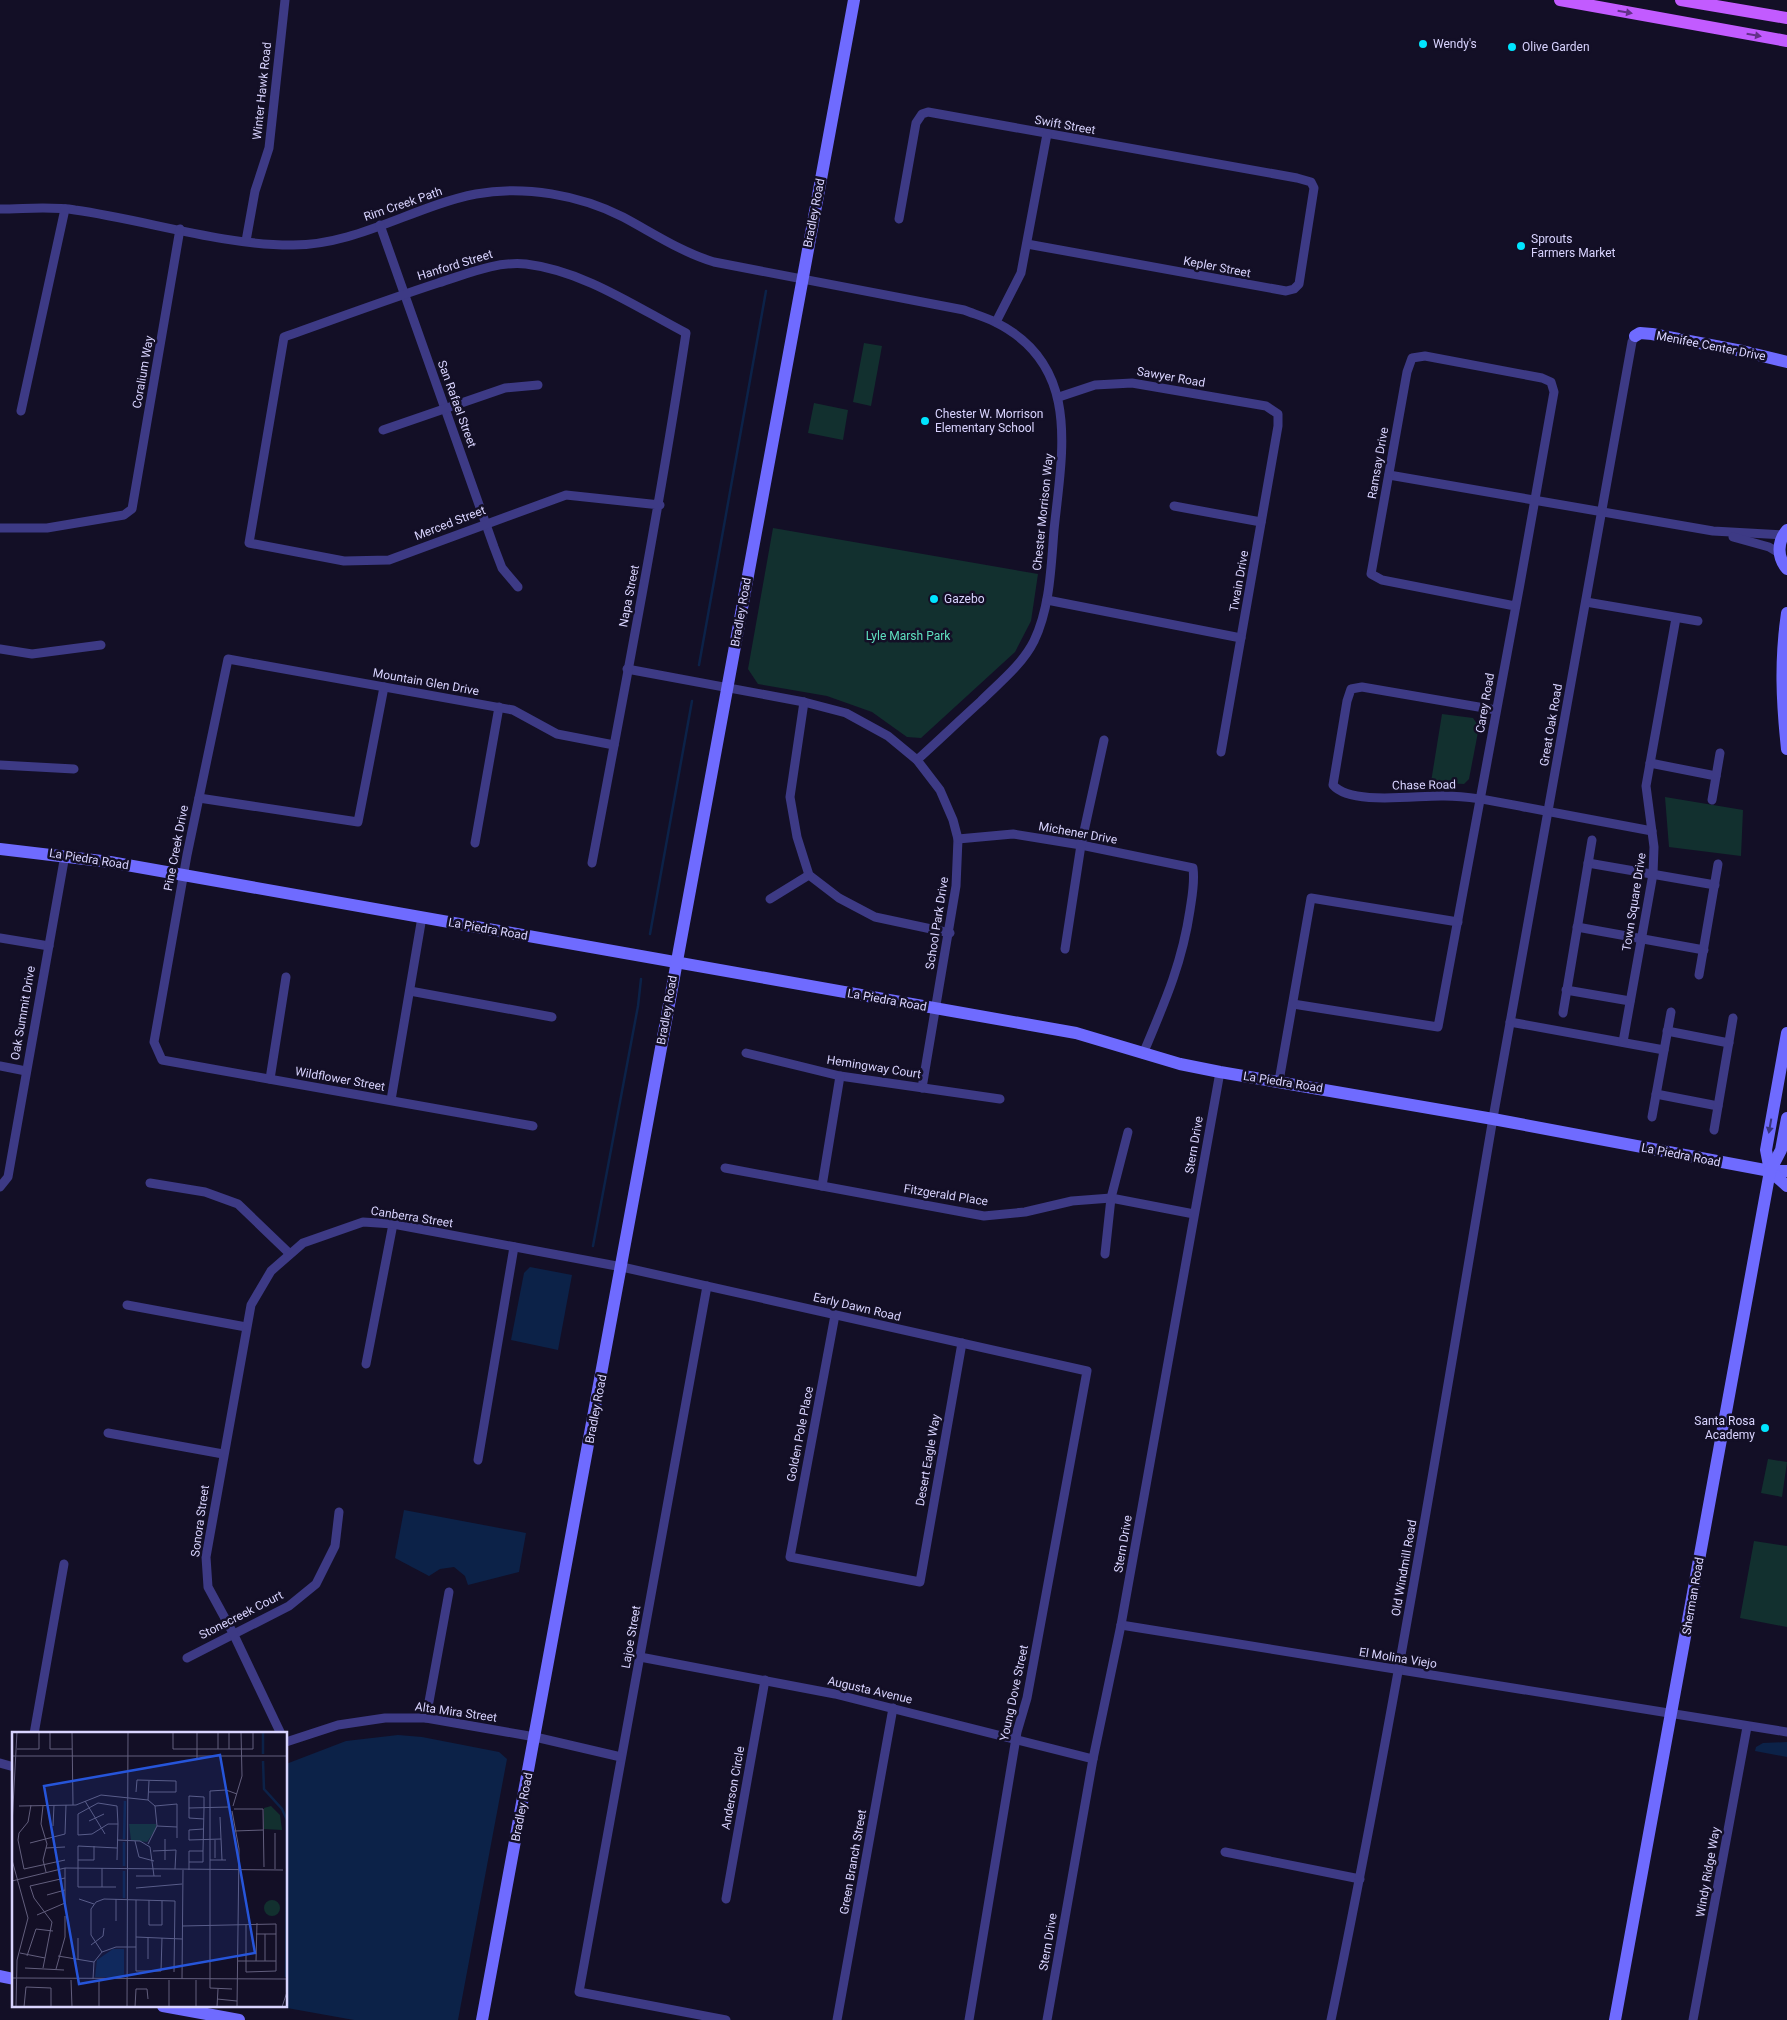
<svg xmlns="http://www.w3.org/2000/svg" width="1787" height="2020" font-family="Roboto,sans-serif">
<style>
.green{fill:#12302f}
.water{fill:#0c2248}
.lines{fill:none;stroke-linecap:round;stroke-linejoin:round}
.stream{stroke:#0c2248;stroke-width:2.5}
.street{stroke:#3d3a85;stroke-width:9}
.secondary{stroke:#6f6bff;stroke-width:12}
.primary{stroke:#c25bff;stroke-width:12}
.oneway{fill:#623188}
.oneway2{fill:#38347d}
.poi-dot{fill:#00e5ff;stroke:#130f26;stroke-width:2}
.labels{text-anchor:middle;stroke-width:5;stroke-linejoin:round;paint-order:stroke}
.poi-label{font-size:12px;fill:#d9d4ff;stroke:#130f26;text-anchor:start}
.street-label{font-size:12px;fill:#d9d4ff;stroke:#130f26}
.park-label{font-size:12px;fill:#5fe0c0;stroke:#130f26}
.inset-river{fill:none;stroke:#0c2248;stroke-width:2.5}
.inset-road{fill:none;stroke:#625e7d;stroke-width:1}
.view{fill:#2655da;fill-opacity:0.15;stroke:#2655da;stroke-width:2.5}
.inset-edge{fill:none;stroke:#d9d4ff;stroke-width:2.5}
</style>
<rect width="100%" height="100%" fill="#130f26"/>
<!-- green -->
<g class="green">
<polygon points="864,343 882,346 871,406 853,402"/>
<polygon points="814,403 848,410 843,440 808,433"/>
<polygon points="773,528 1038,574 1031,621 1015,652 921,738 907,737 872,712 827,696 758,684 748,669"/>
<polygon points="1442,714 1473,718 1479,727 1469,779 1464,784 1431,782"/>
<polygon points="1665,797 1743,810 1741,856 1669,847"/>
<polygon points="1768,1459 1787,1462 1782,1497 1761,1493"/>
<polygon points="1754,1541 1787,1546 1787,1627 1740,1618"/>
</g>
<!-- water -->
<g class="water">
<polygon points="530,1267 572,1275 558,1350 511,1340 524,1273"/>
<polygon points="404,1510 526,1533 519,1572 468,1585 465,1576 454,1567 440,1569 429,1576 395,1558"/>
<polygon points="398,1735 422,1737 499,1752 507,1759 458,2020 354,2020 276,2006 286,2006 286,1764 346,1741"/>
<polygon points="1787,1742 1787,1757 1755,1751 1756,1747 1763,1743"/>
</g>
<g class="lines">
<!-- stream -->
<g class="stream">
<polyline points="699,665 766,291"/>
<polyline points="650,934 692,701"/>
<polyline points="593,1246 638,1006 641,979"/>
</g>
<!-- street -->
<g class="street">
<path d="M0 209C25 209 51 206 75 210 146 220 221 245 291 245 356 246 414 206 476 194 524 185 580 195 623 217 653 233 681 252 714 262L964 310C974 314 985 317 995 322 1082 365 1062 452 1054 530 1051 567 1050 608 1034 641 1022 665 999 683 981 701 960 720 939 740 917 760"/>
<polyline points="899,219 916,123 922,114 928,112 1297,178 1311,182 1314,188 1299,284 1294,289 1286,291 1027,244"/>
<polyline points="380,225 494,547 502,568 518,587"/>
<polyline points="246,241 255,191 269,148 285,0"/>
<polyline points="996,322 1021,273 1047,134"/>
<polyline points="1059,397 1095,385 1132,383 1266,406 1278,414 1278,426 1221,752"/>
<polyline points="21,411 65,209"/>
<polyline points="383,430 505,388 538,385"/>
<polyline points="1389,475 1713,531 1783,535"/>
<polyline points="1174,506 1261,522"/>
<polyline points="0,528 47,528 124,515 132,509 180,229"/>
<polyline points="1733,537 1769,547 1779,553"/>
<polyline points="1047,600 1241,638"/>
<polyline points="1586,602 1698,621"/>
<polyline points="0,649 32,654 101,645"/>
<polyline points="627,669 804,702 846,713 888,736 917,760 940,790 953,820 958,839 956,886 922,1088"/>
<polyline points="804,702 790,797 797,837 809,875 839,898 875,917 950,933"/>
<path d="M1496 710 1362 687 1351 689 1347 701 1333 785C1351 806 1418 795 1444 796 1471 796 1498 802 1524 807 1567 815 1609 823 1652 831"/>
<polyline points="1650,763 1716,776"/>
<polyline points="0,765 74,769"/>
<polyline points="199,798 358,822 384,687"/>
<polyline points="1712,800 1720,753"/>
<path d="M958 839 1013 834 1081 845 1193 868C1195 883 1192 896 1190 910 1182 964 1164 1004 1143 1054"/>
<polyline points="475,843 499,707"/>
<path d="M592 863C625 687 659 511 686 333 636 307 584 271 526 264 496 261 467 274 438 283 386 300 335 319 284 337L249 543 344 561 389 560 566 495 660 505"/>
<polyline points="1588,863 1715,885"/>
<polyline points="770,899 809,875"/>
<polyline points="1577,927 1704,950"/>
<polyline points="0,938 49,946"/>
<polyline points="1065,949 1081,845 1104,740"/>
<polyline points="1699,975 1718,864"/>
<polyline points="1566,990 1630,1001"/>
<polyline points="410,991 552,1017"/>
<path d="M1293 1004 1438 1027C1478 816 1517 604 1554 392L1551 382 1542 378 1425 356 1412 358 1407 372 1371 574 1382 580 1515 606"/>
<polyline points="1563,1013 1592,840"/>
<polyline points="1510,1022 1664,1050"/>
<polyline points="1667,1031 1729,1043"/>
<polyline points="1623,1042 1653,874 1654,847 1646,786 1676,618"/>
<polyline points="746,1053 840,1076 1000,1099"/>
<polyline points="0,1066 26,1071"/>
<polyline points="270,1079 286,977"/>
<polyline points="1279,1081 1311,898 1458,922"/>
<polyline points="1656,1094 1718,1106"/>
<polyline points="391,1100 422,917"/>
<polyline points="1652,1117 1671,1012"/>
<polyline points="533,1126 162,1060 154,1042 187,855 228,659 513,710 557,734 614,745"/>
<polyline points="1714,1130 1733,1018"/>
<polyline points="725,1168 984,1216 1025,1212 1072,1201 1111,1198 1194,1214"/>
<polyline points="150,1183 205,1192 238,1204 290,1254"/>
<polyline points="822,1186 840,1076"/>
<polyline points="0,1187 8,1177 65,855"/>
<polyline points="1105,1254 1111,1198 1128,1132"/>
<polyline points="707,1286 579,1992 726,2020"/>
<polyline points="127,1305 246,1327"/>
<polyline points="835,1315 790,1557 920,1582 962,1343"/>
<polyline points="366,1364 393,1224"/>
<polyline points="108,1433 223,1454"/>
<polyline points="478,1460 514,1247"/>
<polyline points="1121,1625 1787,1732"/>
<polyline points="640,1657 835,1694 1093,1759"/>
<polyline points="187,1658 289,1606 316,1584 335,1546 339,1512"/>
<polyline points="426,1718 449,1592"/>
<polyline points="34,1734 64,1564"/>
<polyline points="281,1734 233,1633 208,1587 206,1557 251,1305 271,1271 303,1243 363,1222 393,1224 622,1267 1087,1371 1027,1698 1017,1732 969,2020"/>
<polyline points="286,1742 338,1725 385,1718 426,1718 535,1737 621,1757"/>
<polyline points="0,1763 14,1767"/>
<polyline points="1225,1852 1360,1879"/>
<polyline points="726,1899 765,1680"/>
<polyline points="837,2020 893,1708"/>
<polyline points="1047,2020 1093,1759 1121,1625 1220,1072"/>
<path d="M1331 2020C1393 1721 1442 1419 1493 1118 1537 859 1587 601 1632 342L1635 336"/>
<polyline points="1693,2020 1747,1727"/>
</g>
<!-- secondary -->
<g class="secondary">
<polyline points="1635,336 1640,333 1652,334 1742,351 1787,362"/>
<path d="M1787 530C1777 542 1777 557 1787 569"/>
<path d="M1787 613C1780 661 1782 702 1787 749"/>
<polyline points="0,849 110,862 1076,1033 1180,1064 1220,1072 1493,1119 1770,1171 1787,1171"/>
<polyline points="1770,1171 1766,1150 1787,1033"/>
<polyline points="1770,1171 1787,1186"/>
<polyline points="0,1976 14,1979"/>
<polyline points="163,2006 239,2020"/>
<polyline points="482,2020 854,0"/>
<polyline points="1615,2020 1770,1171 1781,1150 1787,1118"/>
</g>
<!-- primary -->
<g class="primary">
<polyline points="1560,0 1787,41"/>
<polyline points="1681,0 1787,18"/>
</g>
</g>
<!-- one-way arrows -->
<defs><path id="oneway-solid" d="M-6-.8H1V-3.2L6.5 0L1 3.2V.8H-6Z" transform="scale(1.25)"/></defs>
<g class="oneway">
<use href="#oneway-solid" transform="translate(1625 12) rotate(10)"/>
<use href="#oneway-solid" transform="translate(1754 35) rotate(10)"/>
</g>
<use class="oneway2" href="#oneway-solid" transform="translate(1770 1126) rotate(100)"/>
<!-- markers -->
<g class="poi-dot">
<circle cx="1423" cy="44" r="5"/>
<circle cx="1512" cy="47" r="5"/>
<circle cx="1521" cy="246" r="5"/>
<circle cx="925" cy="421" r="5"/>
<circle cx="934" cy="599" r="5"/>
<circle cx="1765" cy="1428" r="5"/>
</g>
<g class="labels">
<!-- poi labels -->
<g class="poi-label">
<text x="1433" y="48">Wendy's</text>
<text x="1522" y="51">Olive Garden</text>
<text x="1531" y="243">Sprouts<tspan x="1531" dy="14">Farmers Market</tspan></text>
<text x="935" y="418">Chester W. Morrison<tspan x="935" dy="14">Elementary School</tspan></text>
<text x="944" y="603">Gazebo</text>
<text x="1755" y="1425" text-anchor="end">Santa Rosa<tspan x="1755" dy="14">Academy</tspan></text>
</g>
<!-- street labels -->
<g class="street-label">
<text transform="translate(262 91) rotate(-84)" y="4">Winter Hawk Road</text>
<text transform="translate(1065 125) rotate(10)" y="4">Swift Street</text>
<text transform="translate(403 204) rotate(-19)" y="4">Rim Creek Path</text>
<text transform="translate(814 213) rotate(-79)" y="4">Bradley Road</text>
<text transform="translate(455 265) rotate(-17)" y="4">Hanford Street</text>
<text transform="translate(1217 267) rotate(11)" y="4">Kepler Street</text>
<text transform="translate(1711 346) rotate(11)" y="4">Menifee Center Drive</text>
<text transform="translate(143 372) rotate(-80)" y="4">Coralium Way</text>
<text transform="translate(1171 377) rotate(10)" y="4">Sawyer Road</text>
<text transform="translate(457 404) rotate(70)" y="4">San Rafael Street</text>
<text transform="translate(1378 463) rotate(-80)" y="4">Ramsay Drive</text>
<text transform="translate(1043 512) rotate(-84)" y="4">Chester Morrison Way</text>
<text transform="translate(450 523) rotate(-21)" y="4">Merced Street</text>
<text transform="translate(1239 581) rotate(-80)" y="4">Twain Drive</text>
<text transform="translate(629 596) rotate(-79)" y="4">Napa Street</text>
<text transform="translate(741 612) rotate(-80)" y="4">Bradley Road</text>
<text transform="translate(426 682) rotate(10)" y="4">Mountain Glen Drive</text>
<text transform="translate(1485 703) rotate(-80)" y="4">Carey Road</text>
<text transform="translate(1551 725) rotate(-80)" y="4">Great Oak Road</text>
<text transform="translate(1424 785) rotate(-1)" y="4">Chase Road</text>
<text transform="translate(1078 833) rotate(10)" y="4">Michener Drive</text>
<text transform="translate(176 848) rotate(-79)" y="4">Pine Creek Drive</text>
<text transform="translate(89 859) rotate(9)" y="4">La Piedra Road</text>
<text transform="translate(1634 902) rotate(-81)" y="4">Town Square Drive</text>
<text transform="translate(937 923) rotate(-81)" y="4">School Park Drive</text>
<text transform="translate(488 929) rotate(10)" y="4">La Piedra Road</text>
<text transform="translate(887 1000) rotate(10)" y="4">La Piedra Road</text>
<text transform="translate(667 1010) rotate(-80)" y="4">Bradley Road</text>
<text transform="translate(23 1013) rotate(-80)" y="4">Oak Summit Drive</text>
<text transform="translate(874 1067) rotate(9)" y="4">Hemingway Court</text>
<text transform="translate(340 1079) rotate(10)" y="4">Wildflower Street</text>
<text transform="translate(1283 1082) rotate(9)" y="4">La Piedra Road</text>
<text transform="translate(1194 1145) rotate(-80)" y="4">Stern Drive</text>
<text transform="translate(1681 1155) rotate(11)" y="4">La Piedra Road</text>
<text transform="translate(946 1195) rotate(9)" y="4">Fitzgerald Place</text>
<text transform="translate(412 1217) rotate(9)" y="4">Canberra Street</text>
<text transform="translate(857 1307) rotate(13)" y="4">Early Dawn Road</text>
<text transform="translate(596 1409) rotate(-79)" y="4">Bradley Road</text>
<text transform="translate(800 1434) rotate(-79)" y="4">Golden Pole Place</text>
<text transform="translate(928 1460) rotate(-80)" y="4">Desert Eagle Way</text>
<text transform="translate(200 1521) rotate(-82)" y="4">Sonora Street</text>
<text transform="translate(1123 1544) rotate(-80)" y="4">Stern Drive</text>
<text transform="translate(1404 1568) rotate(-80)" y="4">Old Windmill Road</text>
<text transform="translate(1693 1596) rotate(-80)" y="4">Sherman Road</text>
<text transform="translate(241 1615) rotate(-27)" y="4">Stonecreek Court</text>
<text transform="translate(631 1637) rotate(-80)" y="4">Lajoe Street</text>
<text transform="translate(1398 1658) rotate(9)" y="4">El Molina Viejo</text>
<text transform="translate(870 1690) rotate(13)" y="4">Augusta Avenue</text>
<text transform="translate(1014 1693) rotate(-78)" y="4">Young Dove Street</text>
<text transform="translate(456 1712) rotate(8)" y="4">Alta Mira Street</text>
<text transform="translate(733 1788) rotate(-80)" y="4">Anderson Circle</text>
<text transform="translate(522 1807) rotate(-79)" y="4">Bradley Road</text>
<text transform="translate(853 1862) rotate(-80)" y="4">Green Branch Street</text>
<text transform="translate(1708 1872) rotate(-80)" y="4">Windy Ridge Way</text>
<text transform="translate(1048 1942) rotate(-80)" y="4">Stern Drive</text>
</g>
<!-- park labels -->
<g class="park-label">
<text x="908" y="640">Lyle Marsh Park</text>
</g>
</g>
<!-- overview -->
<g transform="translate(12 1732)">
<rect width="275" height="275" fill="#130f26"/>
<path d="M259 74 268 83 270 98 252 97V76ZM117 92H144V97L135 110 119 108ZM252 176a8 8 0 1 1 16 0a8 8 0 1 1-16 0Z" fill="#12302f"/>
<path d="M101 217H112V245H83L85 228Z" fill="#0c2248"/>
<path class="inset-river" d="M251 0V22M251 29 252 57 270 77 275 88V136M112 107 113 69M112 134V110M112 166V139M274 245 275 140"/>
<path class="inset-road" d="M38 0V17H60M60 0 61 73M161 0V17H241V0M185 0V27M206 0V17M217 0V17M5 17H27V0M0 24H275M124 60 125 48 164 49V60H137M136 68 137 49M73 69 93 102M19 73 16 90 7 101 6 108 12 137 53 128M7 74 64 73 89 63 136 68 143 74 145 94 136 112M31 74 29 92 35 112 31 128 34 140M143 74 165 72V106M221 74 230 44 229 0M177 76 217 75M222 77H251L252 135M220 79 227 117 225 275M208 85 210 128M77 89 92 82M0 93 5 0M41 94 42 73M145 94 165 95M191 97 177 98V108L209 107M222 99 251 98M263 101V137M105 108 128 109 138 115 142 144M203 108V126M123 109 127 125 142 129M18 111 53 102 54 73M34 116 53 115M141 119 164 118 163 137M0 128 16 186 5 228 4 275M66 128H82V114M105 128 106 92 105 74 86 71 66 82V103L80 102 96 92H106M153 128V107M198 128H214M177 130H191V119L192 76V65L177 64V86L192 87M90 136V155M177 138V119H191M124 144H149M0 149 53 136 271 138M104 155H66V114L105 116M124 156 170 152M35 163 53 158M67 167 82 172M104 167V189M124 168V239H149L150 206M137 168V193H150V169M25 183 53 171V136M170 194 264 192V239L234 240V193M244 202H264M124 205 170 207M136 205V227M66 206V227M79 213 91 204 92 196M90 220 79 203V177L84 170 92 167 163 169 162 240M8 221 33 226M15 224 24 197 41 199M46 224 82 230M226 229H264M244 229 245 191M253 229V202M13 236 52 238M31 236 40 190 22 166 18 154 53 146M44 237 53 205V184M0 246 275 247M81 247 82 230 90 220 104 215H124M170 247 171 138M59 248 60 275M157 248V275M198 256V59L214 58 225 62M198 256 220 257M205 267 225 269M12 275 14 255 39 256V275M87 275V248M115 275 116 0M123 275 124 257H135L136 267M184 275V248M205 275 206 257M270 275 275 260"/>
<path class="view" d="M208 23 243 221 67 252 32 54Z"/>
<rect width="275" height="275" class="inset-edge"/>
</g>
</svg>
